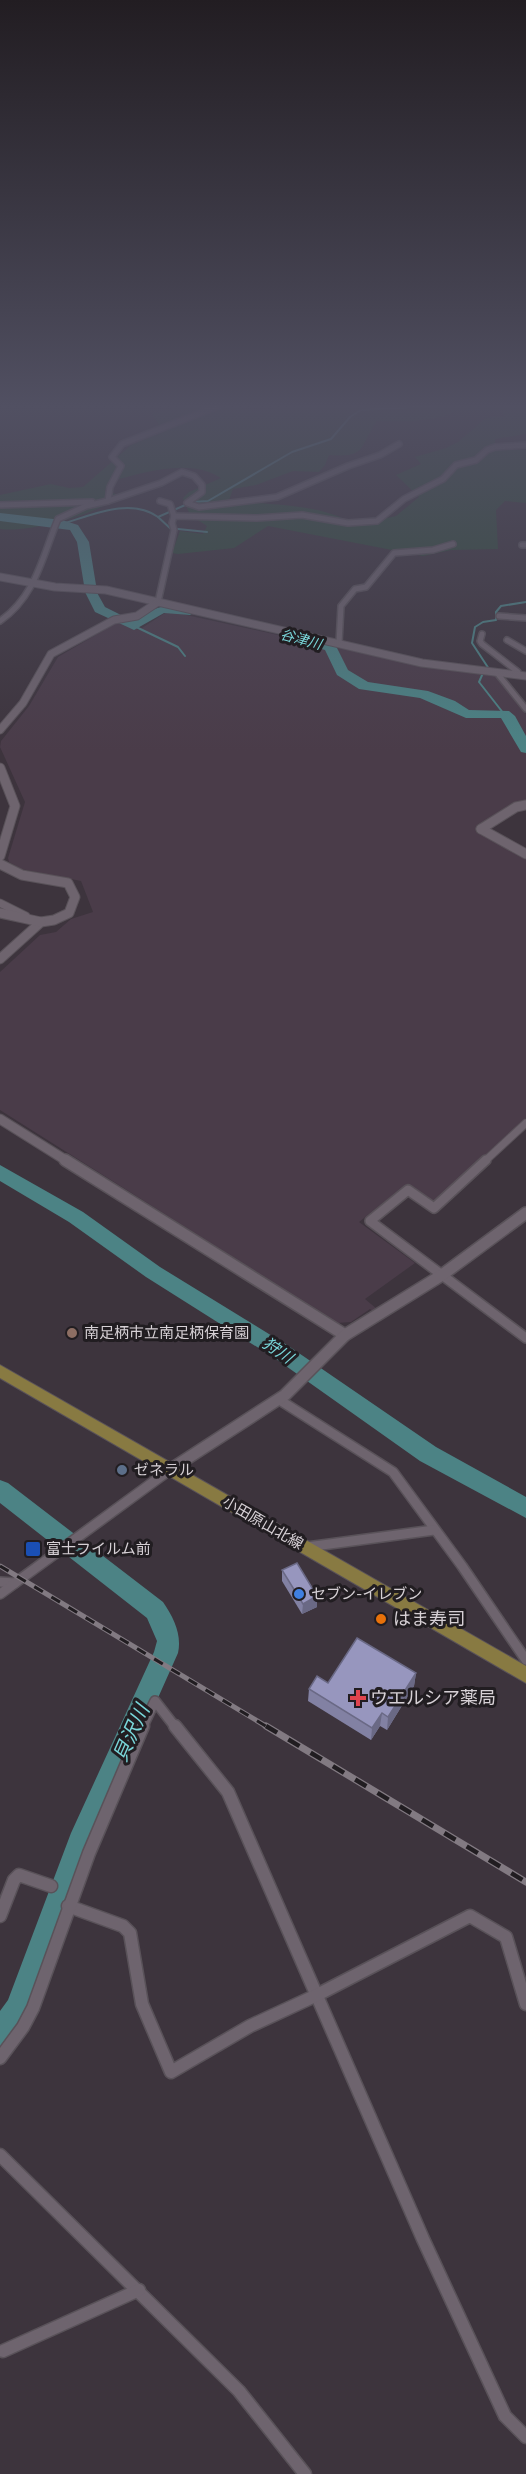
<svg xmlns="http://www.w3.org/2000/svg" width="526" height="2474" font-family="'Nunito Sans','Noto Sans JP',sans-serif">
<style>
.built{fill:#4a3c49}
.green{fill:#314b3b;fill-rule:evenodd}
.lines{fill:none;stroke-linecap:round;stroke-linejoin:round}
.stream{stroke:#4c8385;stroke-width:2}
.river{fill:#4c8385;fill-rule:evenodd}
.minor-far3-casing{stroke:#595259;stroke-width:8}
.minor-far2-casing{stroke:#595259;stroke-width:9}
.minor-far1-casing{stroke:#595259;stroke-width:12}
.minor-casing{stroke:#595259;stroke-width:15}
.tertiary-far2-casing{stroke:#595259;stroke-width:9}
.tertiary-far1-casing{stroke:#595259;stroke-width:11}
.tertiary-casing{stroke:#595259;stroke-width:14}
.primary-casing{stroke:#595259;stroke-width:2}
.minor-far3{stroke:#6e646e;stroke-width:5}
.minor-far2{stroke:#6e646e;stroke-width:7}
.minor-far1{stroke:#6e646e;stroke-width:9}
.minor{stroke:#6e646e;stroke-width:12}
.tertiary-far2{stroke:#6e646e;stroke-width:7}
.tertiary-far1{stroke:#6e646e;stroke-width:9}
.tertiary{stroke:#6e646e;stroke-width:11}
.primary{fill:#887a42;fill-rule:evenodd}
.rail-far1-casing{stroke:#827a82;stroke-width:5}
.rail-casing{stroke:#827a82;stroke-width:7}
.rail-far1{stroke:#211d21;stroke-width:3;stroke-dasharray:10;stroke-linecap:butt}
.rail{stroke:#211d21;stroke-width:4.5;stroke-dasharray:13;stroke-linecap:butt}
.wall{fill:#8281a3}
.shaded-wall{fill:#6a6985}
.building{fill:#9796be;stroke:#6a6985;stroke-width:1.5}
.education-dot{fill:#8d6e63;stroke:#211d21;stroke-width:2}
.service-dot{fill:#5c6f8a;stroke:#211d21;stroke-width:2}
.transit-dot{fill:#1a4fb4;stroke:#211d21;stroke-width:2}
.shop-dot{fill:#3f7fe0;stroke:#211d21;stroke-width:2}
.food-dot{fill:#e8710a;stroke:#211d21;stroke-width:2}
.health-dot{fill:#e0444e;stroke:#211d21;stroke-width:2}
.labels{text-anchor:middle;stroke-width:6;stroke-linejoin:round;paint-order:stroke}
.far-water-label{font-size:14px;font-style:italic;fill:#79d6d9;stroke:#211d21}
.poi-label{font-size:15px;fill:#d6d0d5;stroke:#211d21;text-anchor:start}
.street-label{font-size:15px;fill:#d6d0d5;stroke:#211d21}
.water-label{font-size:16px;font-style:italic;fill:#79d6d9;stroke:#211d21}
.near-poi-label{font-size:18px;fill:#d6d0d5;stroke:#211d21;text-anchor:start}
.near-water-label{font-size:20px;font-style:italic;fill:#79d6d9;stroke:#211d21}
</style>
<rect width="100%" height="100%" fill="#3d343d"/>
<!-- built -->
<polygon class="built" points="168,611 337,648 496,676 526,714 526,802 478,826 526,857 526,1118 436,1202 429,1200 407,1184 359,1222 415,1263 365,1299 377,1309 374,1312 370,1309 351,1322 337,1323 0,1110 0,972 40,935 56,932 71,919 93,912 81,881 21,869 9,862 8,858 25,802 0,747 1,741 29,706 58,657 118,622 139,630"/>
<!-- green -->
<path class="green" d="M180 406H227L255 411 288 406H526V434L495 439 496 450H526V503L505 501 496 510 498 549 451 550 423 556 268 526 234 548 178 554 172 553 180 531 203 534 207 526 190 515 183 498 189 492 221 478C189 457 142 473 108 482L105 491 116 494 113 501C88 516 29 533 0 529V495L51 484 69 488 83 487 131 445 164 432 152 414ZM458 409H501L505 416 486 418 458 442 446 448 415 457 421 464 396 475 419 497 396 516 355 525C319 502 271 506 229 500L233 489 256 485 293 471 319 472 325 465 329 455C368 458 359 446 377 421 402 420 437 424 458 409Z"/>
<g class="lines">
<!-- stream -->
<g class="stream">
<polyline points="158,517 171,529"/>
<path d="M62 524C92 515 130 497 158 517L192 502 208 501 292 452 331 439 350 417 361 410 431 406"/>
<polyline points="178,529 207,532"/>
<polyline points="134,626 178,647 185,656"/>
<polyline points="489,669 472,643 475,627 483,622 496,620 496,612 501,606 526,602"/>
<polyline points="483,673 479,682 504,714"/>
</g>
<!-- river -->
<g class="river">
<path d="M0 513 62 520 78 525 89 542 96 585 92 588 95 589 105 607 133 621C154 606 170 602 195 608L196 611 190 615 164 613 134 630 95 612 85 592 89 589 84 585 77 542 70 530 0 521Z"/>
<polygon points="300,634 335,644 348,670 368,682 428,691 455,701 469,710 509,711 515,716 526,736 526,753 521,752 501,718 466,718 420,698 359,689 337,675 325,650 295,641 293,638"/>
<polygon points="0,1165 83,1212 160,1267 290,1347 436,1447 526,1497 526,1518 420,1461 276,1359 146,1277 69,1222 0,1181"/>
<path d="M0 1480 8 1483 163 1602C174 1618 182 1635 178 1653L92 1846 29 2019 10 2044 0 2048V2011L8 2000 71 1833 154 1652 157 1641 147 1618 0 1503Z"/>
</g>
<!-- minor-far3 casing -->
<g class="minor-far3-casing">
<g id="minor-far3">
<polyline points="108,501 161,483 182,472 194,476 202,485 202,492 187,503 199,507 277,497 348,466 380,455 399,444"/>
<polyline points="160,501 170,504 174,516"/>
<polyline points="0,505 92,502"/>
<polyline points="522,545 526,545"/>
<polyline points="158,602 174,530 172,523 174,516 257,518 302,515 348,523 377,521 404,499 443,479 456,465 476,460 487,450 495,447 526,445"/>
<polyline points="499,616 526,618"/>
<path d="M0 621C36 596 42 557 58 519L86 506 108 501 110 487 121 466 112 457 122 444 218 406"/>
<polyline points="482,634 480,641 482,644 518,672 518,675"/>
<polyline points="507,640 526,651"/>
<polyline points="339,643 341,606 355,589 366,587 394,553 433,550 453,544"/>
<polyline points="497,673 526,709"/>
</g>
</g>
<!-- minor-far2 casing -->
<g class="minor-far2-casing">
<g id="minor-far2">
<polyline points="0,903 26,916"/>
<polyline points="485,1161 526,1123"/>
</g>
</g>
<!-- minor-far1 casing -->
<g class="minor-far1-casing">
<g id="minor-far1">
<polyline points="486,1160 434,1208 408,1190 370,1221 526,1338"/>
<polyline points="278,1399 393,1472 462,1566 526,1660"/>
<polyline points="307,1547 434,1530"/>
<polyline points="0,1582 15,1583"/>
<polyline points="0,1594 171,1469"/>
<polyline points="142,1728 155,1701 176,1728"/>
</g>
</g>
<!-- minor casing -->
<g class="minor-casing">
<g id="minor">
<polyline points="175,1726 228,1792 423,2239 505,2416 526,2437"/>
<polyline points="68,1906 123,1926 130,1933 142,2004 171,2072 250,2026 317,1995 470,1916 506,1937 526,2004"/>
<polyline points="0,1916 14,1880 19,1875 51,1886"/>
<polyline points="0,2058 23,2027 33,2008 89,1853 143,1726"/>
<polyline points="0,2155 239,2391 305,2474"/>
<polyline points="3,2351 139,2290"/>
</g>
</g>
<!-- tertiary-far2 casing -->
<g class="tertiary-far2-casing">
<g id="tertiary-far2">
<polyline points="0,577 55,587 106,590 422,663 526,676"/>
<polyline points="0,730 23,703 51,654 114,620 137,616 158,602"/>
</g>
</g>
<!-- tertiary-far1 casing -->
<g class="tertiary-far1-casing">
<g id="tertiary-far1">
<polyline points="0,768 15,806 0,856"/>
<polyline points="481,829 526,854"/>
<polyline points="481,829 516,807 526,805"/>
<polyline points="0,864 22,875 68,883 75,897 69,913 54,920 41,922 0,959"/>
<polyline points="0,913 41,922"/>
<polyline points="0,1119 67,1161"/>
</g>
</g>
<!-- tertiary casing -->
<g class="tertiary-casing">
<g id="tertiary">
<polyline points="65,1160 345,1335"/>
<polyline points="171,1469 285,1395 345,1335 442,1275 526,1213"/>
</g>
</g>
<!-- primary casing -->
<g class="primary-casing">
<polygon id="primary" points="0,1365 526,1666 526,1683 0,1378"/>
</g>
<!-- minor-far3 -->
<use href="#minor-far3" class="minor-far3"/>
<!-- minor-far2 -->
<use href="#minor-far2" class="minor-far2"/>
<!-- minor-far1 -->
<use href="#minor-far1" class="minor-far1"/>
<!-- minor -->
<use href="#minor" class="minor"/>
<!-- tertiary-far2 -->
<use href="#tertiary-far2" class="tertiary-far2"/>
<!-- tertiary-far1 -->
<use href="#tertiary-far1" class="tertiary-far1"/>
<!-- tertiary -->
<use href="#tertiary" class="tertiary"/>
<!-- primary -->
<use href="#primary" class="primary"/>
<!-- rail-far1 casing -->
<g class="rail-far1-casing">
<polyline id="rail-far1" points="0,1566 269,1728"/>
</g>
<!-- rail casing -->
<g class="rail-casing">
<polyline id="rail" points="266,1726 526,1882"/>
</g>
<!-- rail-far1 -->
<use href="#rail-far1" class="rail-far1"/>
<!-- rail -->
<use href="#rail" class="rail"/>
</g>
<!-- wall -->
<g class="wall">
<polygon points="282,1570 317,1607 302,1614 282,1581"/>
<polygon points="416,1673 414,1686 387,1730 380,1726 371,1740 308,1701 309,1689 328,1683"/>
</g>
<!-- shaded-wall -->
<g class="shaded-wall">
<polygon points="317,1596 317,1607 302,1614 303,1604"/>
<polygon points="416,1673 414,1686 387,1730 388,1717"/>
<polygon points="382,1713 380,1726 371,1740 372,1728"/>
</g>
<!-- building -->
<g class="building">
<polygon points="297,1563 317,1596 303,1604 282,1570"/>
<polygon points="357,1638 416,1673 388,1717 382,1713 372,1728 309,1689 317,1676 328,1683"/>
</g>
<!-- sky -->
<linearGradient id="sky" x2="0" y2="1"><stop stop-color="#221d22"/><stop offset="0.54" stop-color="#515062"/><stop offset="1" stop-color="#515062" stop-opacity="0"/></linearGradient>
<rect width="526" height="752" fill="url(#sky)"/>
<!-- markers -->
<circle class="education-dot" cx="72" cy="1333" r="6"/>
<circle class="service-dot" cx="122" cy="1470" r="6"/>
<rect class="transit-dot" x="25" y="1541" width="16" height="16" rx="3"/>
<circle class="shop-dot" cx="299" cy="1594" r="6"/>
<circle class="food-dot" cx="381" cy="1619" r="6"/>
<path class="health-dot" d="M355 1689h6v6h6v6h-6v6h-6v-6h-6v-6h6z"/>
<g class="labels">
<!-- far-water labels -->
<g class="far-water-label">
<text transform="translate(301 639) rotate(15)" y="5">谷津川</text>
</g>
<!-- poi labels -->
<g class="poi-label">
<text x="84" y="1338">南足柄市立南足柄保育園</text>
<text x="134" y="1475">ゼネラル</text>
<text x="46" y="1554">富士フイルム前</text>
<text x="311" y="1599">セブン-イレブン</text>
</g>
<!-- street labels -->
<g class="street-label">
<text transform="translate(263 1523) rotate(30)" y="5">小田原山北線</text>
</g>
<!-- water labels -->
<g class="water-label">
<text transform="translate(278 1350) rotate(34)" y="6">狩川</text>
</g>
<!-- near-poi labels -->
<g class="near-poi-label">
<text x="393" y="1625">はま寿司</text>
<text x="370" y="1704">ウエルシア薬局</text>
</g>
<!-- near-water labels -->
<g class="near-water-label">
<text transform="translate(131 1733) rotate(-66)" y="7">貝沢川</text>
</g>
</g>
</svg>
